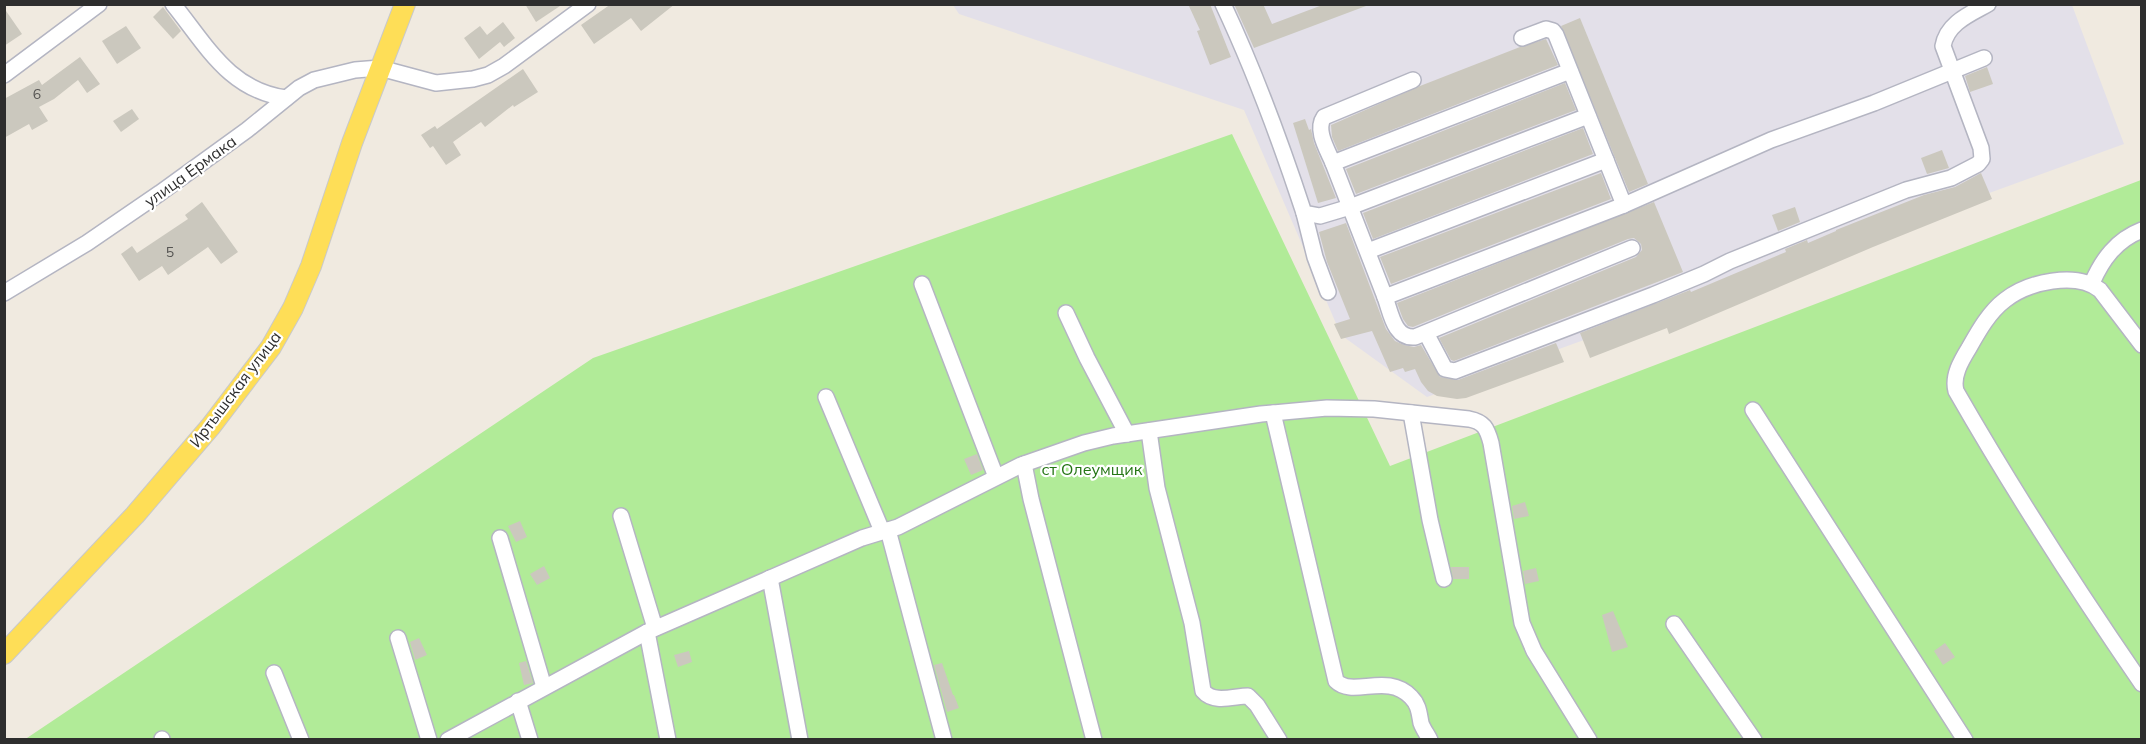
<svg xmlns="http://www.w3.org/2000/svg" width="2146" height="744" font-family="Mulish,sans-serif">
<style>
.industrial{fill:#e3e0e9}
.green{fill:#b1eb98}
.building{fill:#cbc8be}
.lines{fill:none;stroke-linecap:round;stroke-linejoin:round}
.minor-casing{stroke:#b4b5c2;stroke-width:18}
.major-casing{stroke:#c9c9c9;stroke-width:22}
.minor{stroke:#fff;stroke-width:15}
.major{stroke:#fede57;stroke-width:20}
.labels{text-anchor:middle;stroke-width:4.5;stroke-linejoin:round;paint-order:stroke}
.number-label{font-size:14px;fill:#555452}
.street-label{font-size:16px;fill:#2e2e2e;stroke:#fff}
.park-label{font-size:16px;fill:#247514;stroke:#fff}
</style>
<rect width="100%" height="100%" fill="#f0eae0"/>
<!-- industrial -->
<polygon class="industrial" points="953,5 2072,5 2124,144 1427,397 1341,335 1244,110 959,14"/>
<!-- green -->
<polygon class="green" points="1232,134 1390,466 2141,180 2141,739 24,740 593,358"/>
<!-- building -->
<g class="building">
<polygon points="525,4 563,4 536,22"/>
<polygon points="611,4 675,4 641,31 631,18 594,44 581,25"/>
<polygon points="1188,4 1210,4 1231,57 1210,65 1197,31 1200,30"/>
<polygon points="1234,4 1263,4 1272,24 1325,4 1366,6 1254,48"/>
<polygon points="163,7 181,31 173,39 153,17"/>
<polygon points="4,8 22,34 4,46"/>
<polygon points="1580,18 1648,184 1629,192 1561,26"/>
<polygon points="503,22 515,38 504,47 500,42 479,59 464,38 480,26 487,35"/>
<polygon points="126,26 141,48 117,64 102,41"/>
<polygon points="1546,39 1558,65 1338,151 1332,137 1331,125 1420,86 1520,47"/>
<polygon points="80,57 100,84 87,93 78,80 54,99 39,107 48,121 32,130 29,124 4,138 4,99 39,80 42,85"/>
<polygon points="1987,67 1993,84 1970,92 1965,76"/>
<polygon points="523,69 538,92 514,107 513,105 485,127 481,122 453,142 461,155 446,165 433,146 430,148 421,135 435,126 437,129"/>
<polygon points="1565,83 1576,110 1356,194 1346,169"/>
<polygon points="132,109 139,119 121,132 113,121"/>
<polygon points="1305,119 1309,130 1311,129 1314,143 1336,198 1318,203 1293,123"/>
<polygon points="1583,128 1593,154 1373,239 1363,213"/>
<polygon points="1942,150 1949,168 1927,174 1921,158"/>
<polygon points="1601,173 1611,199 1391,284 1380,257"/>
<polygon points="1981,173 1992,199 1873,247 1669,334 1667,328 1590,358 1580,333 1690,290 1691,292 1786,252 1785,249 1807,240 1808,243 1836,231 1836,230 1924,195 1955,187"/>
<polygon points="202,202 238,252 221,264 208,247 168,275 162,266 139,281 121,254 132,246 137,253 188,219 185,215"/>
<polygon points="1654,202 1683,272 1454,361 1451,360 1439,338 1636,257 1642,250 1641,244 1634,238 1628,239 1413,327 1408,326 1403,319 1397,303"/>
<polygon points="1795,207 1800,222 1778,231 1772,215"/>
<polygon points="1346,223 1386,329 1395,341 1404,345 1414,347 1421,345 1440,377 1458,380 1556,343 1564,362 1466,398 1457,399 1437,396 1428,391 1421,382 1415,369 1405,372 1403,368 1390,372 1372,331 1341,339 1334,324 1350,319 1327,262 1319,232"/>
<polygon points="977,454 983,470 971,475 964,459"/>
<polygon points="1525,502 1529,516 1514,519 1512,506"/>
<polygon points="520,521 527,537 516,542 508,526"/>
<polygon points="544,566 550,578 537,585 530,574"/>
<polygon points="1451,567 1469,567 1469,579 1453,579"/>
<polygon points="1536,568 1539,581 1525,584 1523,571"/>
<polygon points="1613,611 1628,647 1612,652 1602,615"/>
<polygon points="419,638 427,655 415,660 410,642"/>
<polygon points="1945,643 1955,657 1943,665 1934,651"/>
<polygon points="689,651 692,662 678,667 674,655"/>
<polygon points="526,661 533,683 524,685 519,663"/>
<polygon points="942,663 953,695 954,695 959,708 947,712 934,665"/>
</g>
<g class="lines">
<!-- minor casing -->
<g class="minor-casing">
<g id="minor">
<path d="M173 4C207 46 229 90 286 98"/>
<path d="M1223 4C1255 72 1281 143 1304 213L1320 216 1350 207 1588 116"/>
<polyline points="1522,38 1546,29 1553,31 1556,35 1624,205"/>
<polyline points="1570,71 1333,163 1385,297 1624,205 1771,140 1874,103 1984,58"/>
<polyline points="4,75 99,4"/>
<path d="M1333 163C1327 149 1315 130 1324 117L1413 80"/>
<polyline points="1304,213 1315,257 1328,292"/>
<polyline points="1368,251 1606,160"/>
<path d="M2092 283C2102 260 2116 240 2142 230"/>
<polyline points="922,284 996,477"/>
<polyline points="4,293 87,243 160,193 247,130 299,88 314,80 355,70 380,68 436,83 473,79 488,75 504,66 588,4"/>
<path d="M1385 297C1391 313 1394 339 1415 337L1632 248"/>
<polyline points="1066,313 1087,358 1127,434"/>
<path d="M1426 333 1445 369 1455 371 1653 295 1704 274 1730 261 1906 190 1951 178 1978 164 1982 159 1981 148 1943 46C1947 23 1970 14 1988 4"/>
<path d="M2142 345 2100 290C2076 271 2028 282 2005 300 1989 312 1978 332 1969 348 1961 361 1952 376 1956 391 2014 492 2076 588 2142 684"/>
<polyline points="826,397 882,531"/>
<polyline points="1753,410 1965,740"/>
<path d="M1273 413 1336 681C1353 698 1387 672 1411 697 1419 705 1419 713 1421 723 1423 729 1427 734 1430 740"/>
<polyline points="1411,413 1430,520 1444,579"/>
<path d="M1149 431 1157 488 1192 623 1203 691C1214 704 1234 696 1248 696L1257 705 1279 740"/>
<polyline points="1024,464 1031,499 1094,740"/>
<polyline points="621,516 655,628"/>
<polyline points="888,530 944,740"/>
<polyline points="500,538 544,687"/>
<polyline points="770,578 800,740"/>
<polyline points="1674,624 1754,740"/>
<polyline points="647,632 668,740"/>
<polyline points="398,638 429,740"/>
<polyline points="274,673 301,740"/>
<polyline points="518,701 530,740"/>
<polyline points="162,739 162,740"/>
<path d="M448 740 647 632 862 538 898 527 1021 465 1084 443 1113 436 1261 414 1327 408 1374 409 1469 419C1484 422 1487 428 1491 443L1522 623 1534 651 1589 740"/>
</g>
</g>
<!-- major casing -->
<g class="major-casing">
<polyline id="major" points="4,654 135,515 211,426 271,347 293,308 311,266 352,143 405,4"/>
</g>
<!-- minor -->
<use href="#minor" class="minor"/>
<!-- major -->
<use href="#major" class="major"/>
</g>
<g class="labels">
<!-- number labels -->
<g class="number-label">
<text x="37" y="99">6</text>
<text x="170" y="257">5</text>
</g>
<!-- street labels -->
<g class="street-label">
<text transform="translate(190 171) rotate(-36)" y="6">улица Ермака</text>
<text transform="translate(235 389) rotate(-53)" y="6">Иртышская улица</text>
</g>
<!-- park labels -->
<g class="park-label">
<text x="1092" y="475">ст Олеумщик</text>
</g>
</g>
<!-- border -->
<rect width="2146" height="744" fill="none" stroke="#2e2e2e" stroke-width="12"/>
</svg>
